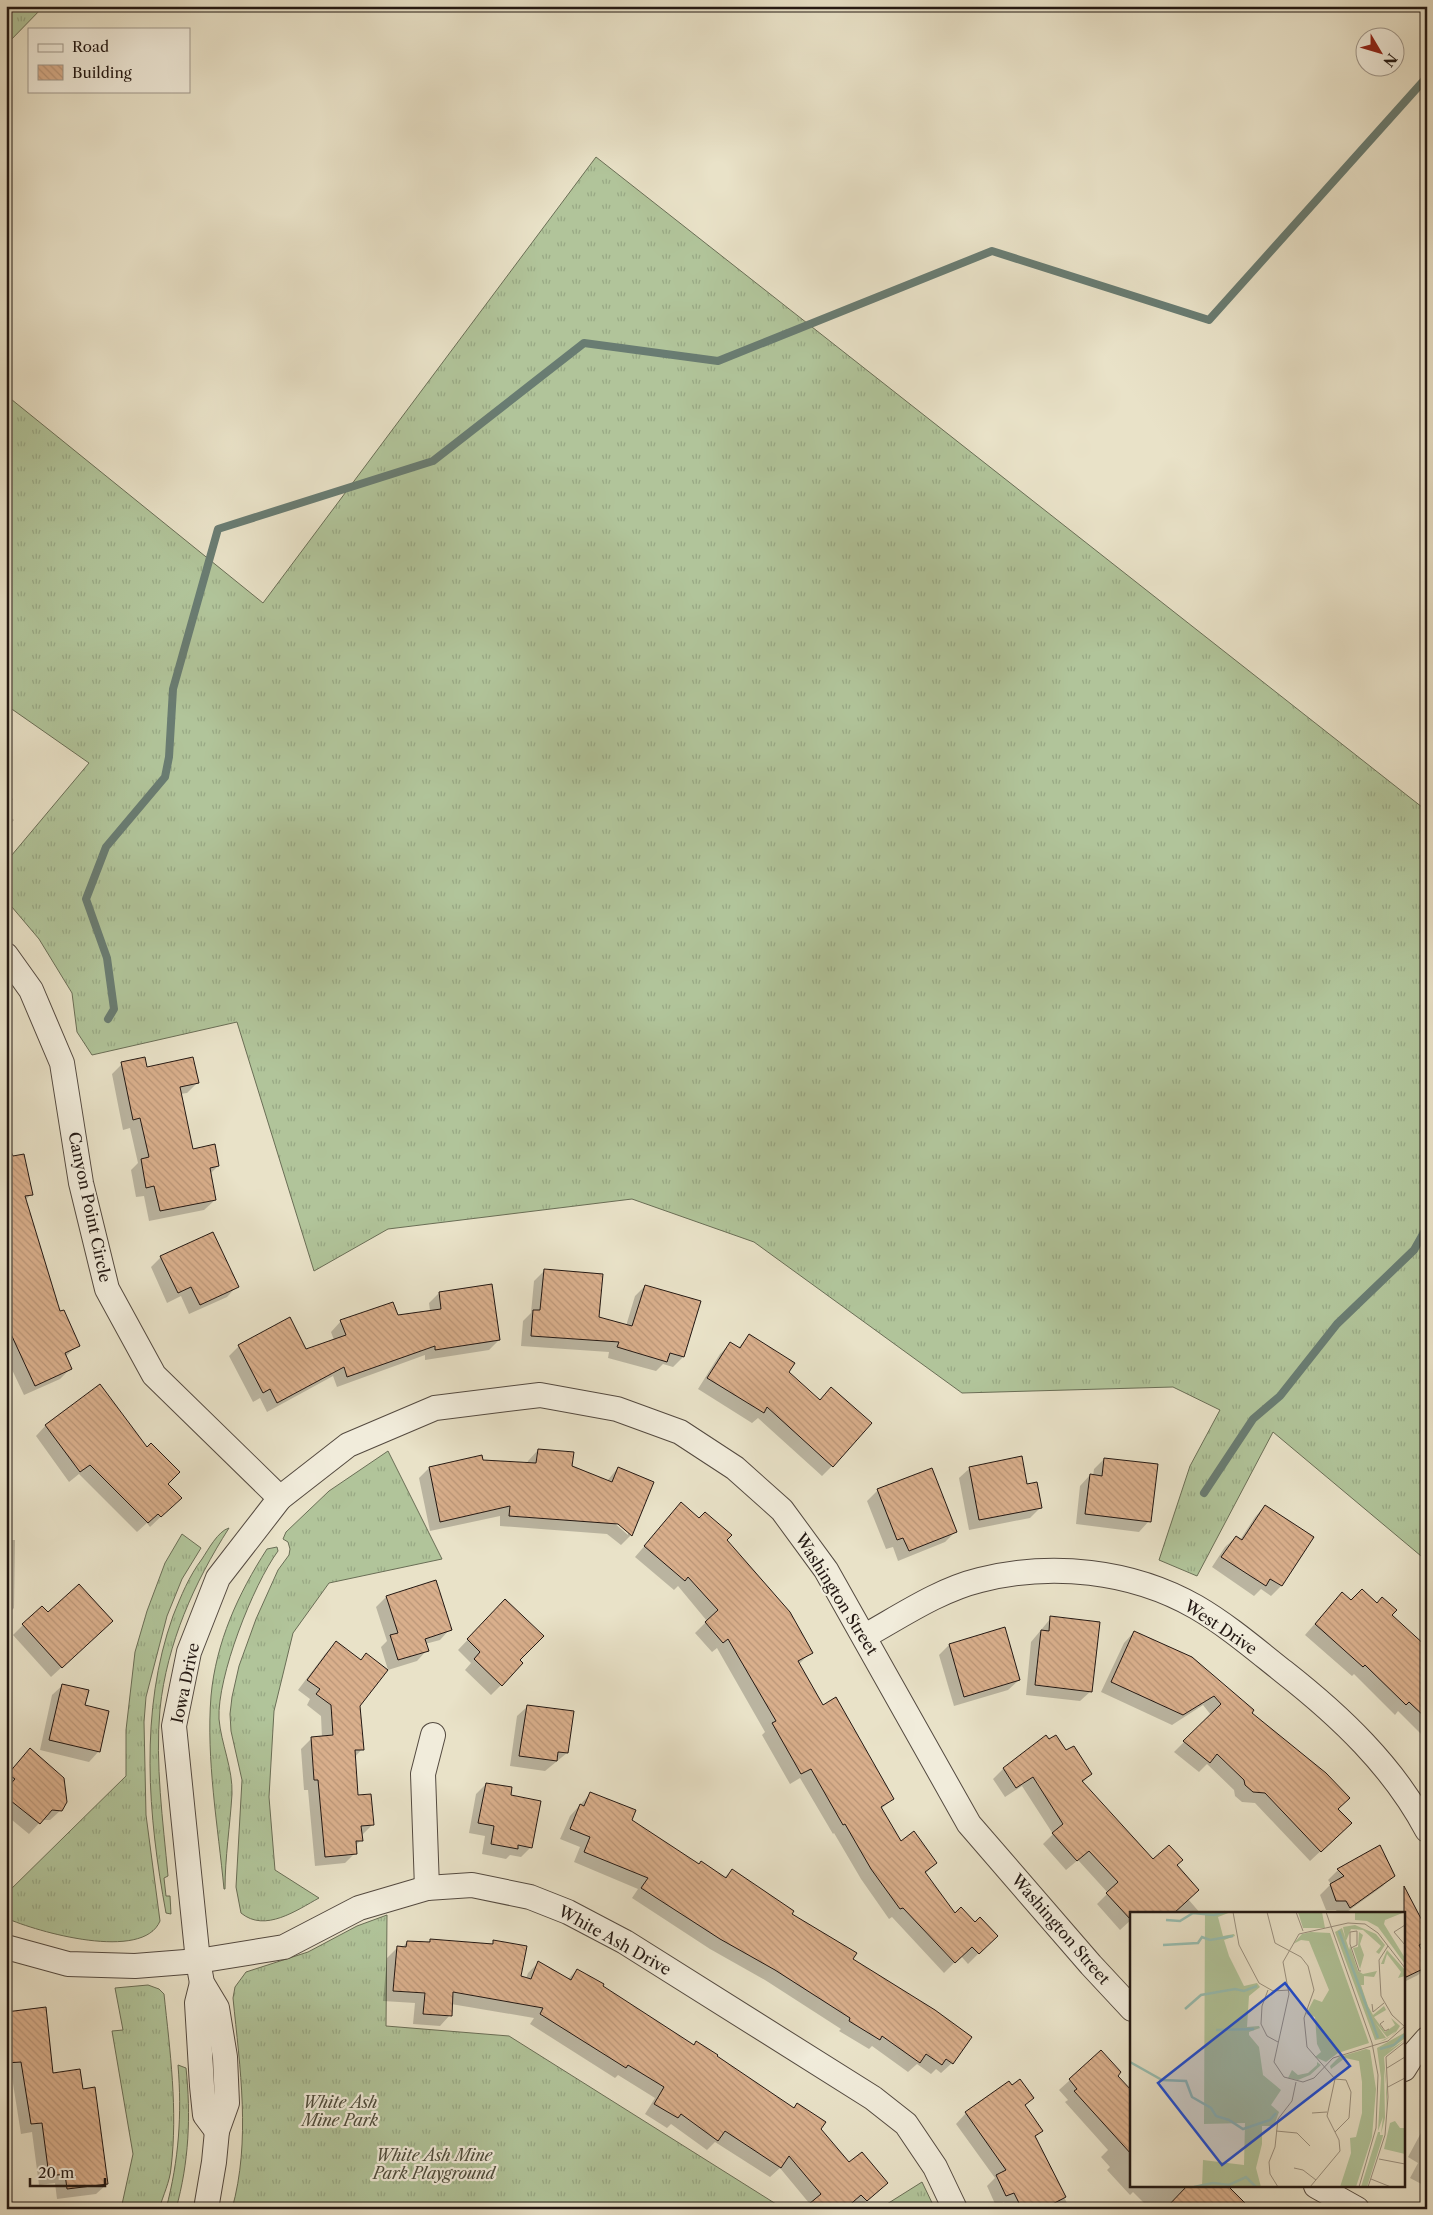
<svg xmlns="http://www.w3.org/2000/svg" width="1433" height="2215" font-family="'Libre Caslon Text',serif">
<style>
.grass{fill:url(#grass-tufts);stroke:#6a6e56}
.shadow{fill:#0003;fill-rule:evenodd}
.lines{fill:none;stroke-linecap:round;stroke-linejoin:round}
.stream{stroke:#697c72;stroke-width:8}
.building{fill:url(#building-back-hatch);stroke:#231813}
.street-casing{stroke:#544a40;stroke-width:26}
.street{stroke:#f1ecdb;stroke-width:24}
.labels{text-anchor:middle;stroke-width:4.5;stroke-linejoin:round;paint-order:stroke}
.street-label{font-size:16px;fill:#231813;stroke:#f1ecdb}
.park-label{font-size:16px;font-style:italic;fill:#4e4c3c;stroke:#f1ecdb}
.inset-river{fill:none;stroke:#98beb1;stroke-width:2.5}
.inset-road{fill:none;stroke:#9a9180;stroke-width:1}
.view{fill:#1d4ed8;fill-opacity:0.15;stroke:#1d4ed8;stroke-width:2.5}
.inset-edge{fill:none;stroke:#231813;stroke-width:2.5}
</style>
<defs>
<pattern id="grass-tufts" width="24" height="20" patternUnits="userSpaceOnUse" patternTransform="scale(1.25)"><rect width="24" height="20" fill="#b1c49a"/><path d="M3 7l-1-3M5 7V3M7 7l1-3M15 17l-1-3M17 17v-4M19 17l1-3" fill="none" stroke="#98a884"/></pattern>
<pattern id="building-back-hatch" width="6" height="6" patternUnits="userSpaceOnUse" patternTransform="scale(1.25)"><rect width="6" height="6" fill="#d9af8c"/><path d="M-1 5l2 2M0 0l6 6M5-1l2 2" fill="none" stroke="#ba9678"/></pattern>
</defs>
<rect width="100%" height="100%" fill="#e9e2c8"/>
<filter id="stains"><feTurbulence type="fractalNoise" baseFrequency=".004" numOctaves="4"/><feColorMatrix values="0 0 0 0 .2 0 0 0 0 .09 0 0 0 0 .02 0 0 0 .5 -.17"/></filter>
<radialGradient id="worn" r=".72"><stop offset=".6" stop-color="#630" stop-opacity="0"/><stop offset="1" stop-color="#630" stop-opacity=".3"/></radialGradient>
<!-- grass -->
<g class="grass">
<polygon points="6,6 44,6 6,45"/>
<polygon points="596,157 1427,811 1427,1561 1273,1432 1197,1576 1159,1560 1190,1466 1220,1410 1173,1387 962,1393 754,1242 632,1199 388,1229 314,1271 237,1022 92,1055 77,1032 72,993 39,939 6,900 6,862 89,763 6,705 6,395 263,603"/>
<path d="M388 1451 442 1559 329 1583 293 1633 274 1711 269 1797 275 1870 319 1898C297 1910 265 1933 241 1913L236 1887 242 1780 231 1731 230 1714 232 1697 239 1666 256 1619 278 1570 289 1555 290 1549 288 1542 283 1539 286 1532 329 1491Z"/>
<path d="M229 1528C194 1583 167 1643 160 1709 155 1764 163 1821 168 1876L164 1878 166 1896H170L171 1914 166 1913C148 1816 139 1711 173 1616 181 1596 189 1576 202 1559 208 1550 218 1531 229 1528Z"/>
<path d="M182 1534 201 1548 182 1579 167 1616 146 1697 144 1722 146 1815 160 1921C143 1962 37 1932 6 1918V1894L126 1776V1730L135 1652 147 1611 165 1563Z"/>
<path d="M277 1547 278 1551C253 1585 217 1677 219 1719 221 1743 233 1769 232 1794 230 1826 225 1857 225 1889H224C218 1826 206 1760 211 1696 216 1642 238 1594 267 1549Z"/>
<path d="M387 1915 386 2026 509 2036 776 2204 781 2209H232C251 2141 240 2068 233 1998L235 1987 246 1972 308 1952 357 1926Z"/>
<path d="M148 1985 159 1989 164 1994C170 2051 178 2110 171 2168 170 2181 163 2196 159 2209H121L133 2154 112 2031 123 2030 115 1988Z"/>
<path d="M178 2065 186 2068C191 2116 189 2162 176 2209H166C179 2160 182 2114 178 2065Z"/>
<polygon points="922,2182 935,2209 879,2209"/>
</g>
<!-- shadow -->
<g class="shadow">
<polygon points="6,794 13,799 6,808"/>
<polygon points="6,814 14,820 6,829"/>
<polygon points="122,1064 197,1083 187,1093 180,1094 192,1150 218,1166 210,1174 215,1200 204,1210 149,1221 144,1196 136,1197 131,1170 138,1163 130,1128 123,1130 112,1074"/>
<polygon points="6,1094 12,1109 6,1115"/>
<polygon points="6,1158 31,1194 25,1201 59,1313 78,1345 65,1357 71,1368 60,1379 24,1395 6,1357"/>
<polygon points="161,1257 237,1286 227,1297 189,1314 181,1296 167,1303 151,1267"/>
<polygon points="544,1271 598,1318 626,1326 635,1296 645,1286 683,1357 673,1367 663,1364 656,1371 608,1358 609,1352 521,1346 523,1321 531,1313 534,1281"/>
<polygon points="491,1285 499,1340 489,1350 425,1360 425,1355 337,1387 333,1376 267,1412 260,1398 253,1402 229,1356 239,1346 306,1350 334,1340 331,1332 341,1321 430,1311 429,1303 439,1293"/>
<polygon points="749,1336 788,1373 832,1466 822,1476 758,1418 752,1423 698,1389 720,1354 730,1344 738,1348"/>
<polygon points="46,1425 166,1484 180,1498 150,1527 147,1523 137,1532 79,1474 69,1482 36,1436"/>
<path d="M538 1450 607 1481 618 1468 653 1483 631 1535 621 1545 607 1534 500 1526V1516L430 1531 419 1478 429 1468 482 1461 527 1464 528 1461ZM614 1519 628 1531V1535L612 1521Z"/>
<polygon points="1104,1459 1149,1521 1139,1532 1076,1524 1080,1486 1090,1475 1093,1476 1094,1469"/>
<polygon points="970,1468 1026,1485 1040,1508 1030,1518 969,1530 959,1478"/>
<polygon points="878,1490 955,1532 945,1542 898,1561 893,1547 886,1549 867,1501"/>
<polygon points="681,1504 726,1540 811,1652 799,1664 823,1706 893,1799 881,1809 901,1843 936,1863 925,1874 955,1915 996,1936 968,1964 961,1956 944,1973 892,1917 889,1919 861,1879 834,1833 833,1834 800,1778 790,1784 762,1735 765,1732 717,1648 712,1652 695,1633 707,1621 678,1586 674,1590 635,1557"/>
<polygon points="1265,1506 1313,1538 1281,1586 1271,1596 1261,1589 1254,1596 1212,1567 1225,1547 1236,1537 1240,1540 1255,1517"/>
<polygon points="6,1540 15,1540 14,1608 6,1616"/>
<polygon points="386,1597 450,1629 440,1640 425,1644 427,1650 417,1661 388,1670 381,1647 387,1641 376,1607"/>
<polygon points="1351,1602 1390,1615 1427,1650 1427,1736 1425,1738 1398,1711 1395,1715 1354,1674 1352,1676 1305,1635 1332,1604"/>
<polygon points="495,1611 519,1660 501,1685 491,1695 465,1670 471,1663 458,1650"/>
<polygon points="48,1614 101,1631 51,1677 13,1635 23,1625"/>
<polygon points="1051,1618 1091,1691 1080,1701 1026,1695 1031,1642"/>
<polygon points="1134,1632 1250,1713 1337,1809 1340,1833 1310,1861 1255,1803 1242,1802 1235,1796 1234,1790 1207,1764 1199,1772 1174,1752 1211,1715 1203,1705 1172,1725 1101,1692 1124,1643"/>
<polygon points="336,1643 359,1705 362,1749 354,1758 357,1796 372,1825 362,1835 361,1840 355,1846 355,1853 345,1863 315,1866 308,1790 304,1790 301,1749 311,1739 322,1738 321,1716 307,1705 310,1699 298,1690 326,1653"/>
<polygon points="949,1645 1019,1680 1008,1690 954,1706 939,1655"/>
<polygon points="63,1685 84,1706 99,1751 89,1762 40,1750 52,1695"/>
<polygon points="528,1706 567,1753 545,1771 510,1766 517,1716"/>
<polygon points="1046,1737 1091,1774 1082,1783 1153,1861 1175,1865 1188,1899 1201,1914 1132,1914 1132,1919 1120,1930 1097,1904 1108,1893 1078,1860 1066,1870 1043,1844 1053,1834 1022,1786 1005,1797 993,1779 1003,1769"/>
<polygon points="30,1749 61,1810 50,1820 42,1820 29,1834 12,1820 6,1826 6,1776"/>
<polygon points="486,1784 510,1796 531,1847 521,1857 510,1855 506,1859 482,1854 485,1836 469,1833 476,1794"/>
<polygon points="590,1794 699,1866 724,1878 732,1870 852,1959 952,2063 941,2073 936,2069 931,2074 917,2064 908,2072 872,2046 869,2049 839,2031 841,2029 765,1980 710,1949 632,1898 638,1889 574,1862 580,1847 560,1839 570,1816"/>
<polygon points="1379,1847 1393,1875 1383,1886 1344,1914 1338,1914 1336,1910 1326,1910 1320,1895 1331,1884 1328,1880 1338,1870"/>
<polygon points="1414,1908 1427,1933 1427,1942 1419,1949 1427,1966 1418,1975 1404,1982 1404,1914 1401,1914"/>
<polygon points="431,1940 491,1945 494,1942 520,1977 526,1979 528,1973 538,1963 568,1979 577,1970 693,2046 696,2043 793,2109 797,2104 849,2164 887,2183 858,2209 855,2209 850,2204 814,2209 780,2168 770,2177 715,2142 707,2150 671,2124 667,2128 645,2114 655,2098 618,2075 615,2078 530,2024 534,2018 451,2004 450,2015 440,2026 413,2024 415,2003 383,2001 387,1958 397,1948 402,1948 407,1942 427,1943"/>
<polygon points="6,2013 52,2075 82,2090 107,2184 96,2194 57,2199 55,2183 39,2185 32,2132 21,2134 11,2071 6,2072"/>
<polygon points="1101,2052 1116,2076 1132,2108 1132,2186 1225,2186 1244,2209 1150,2209 1133,2192 1130,2195 1107,2170 1110,2167 1101,2157 1108,2150 1065,2102 1068,2100 1059,2090"/>
<polygon points="1012,2087 1032,2098 1024,2106 1041,2130 1034,2138 1070,2209 1007,2209 1004,2202 996,2206 987,2186 995,2178 956,2124 966,2113"/>
<polygon points="1427,2126 1427,2187 1410,2178 1418,2163 1408,2157 1422,2131"/>
</g>
<g class="lines">
<!-- stream -->
<g class="stream">
<polyline points="108,1019 114,1009 107,958 86,899 106,847 165,777 169,757 173,689 218,529 433,461 584,343 718,361 992,251 1209,320 1427,77"/>
<polyline points="1204,1493 1253,1419 1280,1396 1337,1324 1414,1250 1427,1227"/>
</g>
</g>
<!-- building -->
<g class="building">
<polygon points="145,1057 147,1067 193,1057 199,1083 180,1087 193,1149 215,1144 219,1166 210,1168 216,1200 160,1211 154,1186 146,1188 141,1159 149,1157 140,1118 133,1120 121,1062"/>
<polygon points="6,1152 11,1152 13,1156 24,1154 33,1195 25,1196 60,1311 64,1310 80,1346 65,1353 72,1369 35,1386 10,1332 6,1332"/>
<polygon points="213,1232 239,1287 200,1305 191,1287 178,1293 160,1256"/>
<polygon points="544,1269 603,1274 599,1317 632,1326 645,1285 701,1301 684,1357 670,1353 667,1362 617,1347 619,1342 531,1336 533,1310 540,1310"/>
<polygon points="492,1284 500,1340 435,1350 435,1346 347,1377 344,1367 277,1403 270,1389 263,1393 238,1345 290,1317 306,1349 346,1335 340,1320 393,1302 398,1315 441,1309 439,1292"/>
<polygon points="749,1334 795,1363 789,1372 820,1400 831,1387 872,1423 833,1467 767,1407 764,1413 707,1378 730,1342 740,1348"/>
<polygon points="100,1384 147,1447 151,1443 180,1472 168,1484 182,1498 161,1517 158,1514 148,1523 90,1465 80,1472 45,1425"/>
<polygon points="538,1449 574,1452 572,1466 612,1482 618,1467 654,1482 632,1536 618,1524 509,1516 510,1506 440,1522 429,1467 482,1455 483,1460 536,1463"/>
<polygon points="1022,1456 1027,1484 1037,1482 1042,1508 979,1520 969,1467"/>
<polygon points="1104,1458 1158,1464 1151,1522 1085,1514 1090,1474 1102,1476"/>
<polygon points="932,1468 957,1532 909,1551 903,1538 897,1540 877,1489"/>
<polygon points="681,1502 699,1518 705,1512 732,1535 727,1540 790,1612 813,1653 798,1661 823,1705 836,1697 894,1799 881,1807 901,1841 914,1831 937,1863 925,1872 955,1913 961,1907 975,1922 980,1917 998,1936 979,1954 972,1947 955,1963 903,1908 900,1909 871,1869 845,1824 843,1825 811,1769 801,1774 772,1723 776,1721 728,1639 723,1643 705,1622 718,1610 688,1577 685,1581 644,1546"/>
<polygon points="1265,1505 1314,1537 1282,1586 1270,1579 1266,1586 1221,1557 1236,1536 1242,1540"/>
<polygon points="436,1580 452,1630 425,1639 429,1651 398,1660 390,1635 398,1633 386,1596"/>
<polygon points="79,1584 113,1621 62,1668 22,1624 42,1606 48,1612"/>
<polygon points="1362,1589 1377,1603 1382,1597 1397,1610 1392,1615 1427,1647 1427,1719 1409,1702 1406,1705 1365,1665 1363,1667 1315,1624 1342,1592 1351,1600"/>
<polygon points="505,1599 544,1636 520,1660 523,1663 502,1686 474,1659 480,1652 467,1639"/>
<polygon points="1050,1616 1100,1622 1092,1692 1035,1685 1041,1630 1049,1631"/>
<polygon points="1005,1627 1020,1680 964,1697 949,1644"/>
<polygon points="1134,1631 1192,1657 1254,1710 1252,1713 1326,1773 1350,1798 1338,1809 1352,1823 1321,1852 1265,1793 1253,1792 1245,1785 1244,1780 1217,1754 1210,1763 1183,1741 1221,1704 1214,1696 1183,1715 1111,1682"/>
<polygon points="336,1641 361,1660 366,1653 388,1670 360,1706 364,1750 355,1750 358,1795 371,1794 374,1825 361,1826 363,1841 356,1841 357,1854 325,1857 318,1780 314,1780 311,1737 333,1735 331,1705 316,1694 320,1689 307,1680"/>
<polygon points="62,1684 89,1690 85,1705 109,1711 100,1752 49,1740"/>
<polygon points="527,1705 574,1711 568,1753 558,1752 557,1761 519,1756"/>
<polygon points="1046,1735 1049,1739 1056,1735 1066,1750 1074,1746 1092,1774 1082,1781 1153,1859 1169,1845 1183,1860 1177,1865 1199,1890 1173,1914 1132,1914 1131,1920 1106,1893 1118,1882 1089,1851 1077,1861 1052,1833 1063,1824 1033,1777 1016,1788 1003,1768"/>
<polygon points="30,1748 64,1778 67,1802 62,1811 52,1810 40,1824 6,1797 6,1789 15,1779 8,1774"/>
<polygon points="486,1783 512,1787 511,1795 541,1801 532,1848 518,1845 518,1849 491,1844 494,1826 478,1823"/>
<polygon points="590,1792 636,1810 632,1820 699,1864 701,1861 726,1878 732,1869 794,1911 792,1914 857,1953 853,1959 935,2010 972,2037 953,2064 946,2059 942,2065 926,2054 920,2063 882,2036 880,2040 849,2021 850,2018 775,1970 720,1939 641,1888 648,1878 584,1852 590,1837 570,1829 580,1804 584,1806"/>
<polygon points="1380,1845 1395,1876 1350,1908 1346,1901 1336,1901 1330,1884 1344,1876 1337,1869"/>
<polygon points="1404,1886 1427,1930 1427,1941 1419,1945 1427,1961 1427,1967 1404,1978"/>
<polygon points="430,1939 493,1944 493,1940 527,1946 521,1976 531,1979 538,1961 571,1980 577,1969 604,1984 603,1986 694,2045 696,2041 718,2055 717,2056 794,2108 797,2103 826,2122 821,2129 849,2162 862,2152 888,2183 867,2201 861,2195 845,2209 803,2209 821,2194 789,2156 781,2168 725,2131 718,2141 681,2114 678,2118 654,2104 664,2087 628,2065 626,2068 540,2014 543,2008 453,1992 452,2016 423,2014 425,1993 393,1991 397,1946 406,1947 407,1941 430,1942"/>
<polygon points="46,2007 53,2073 80,2069 83,2089 95,2087 108,2184 67,2189 65,2174 49,2176 42,2123 31,2124 21,2062 6,2063 6,2012"/>
<polygon points="1101,2050 1121,2072 1118,2076 1132,2091 1132,2155 1074,2091 1077,2089 1069,2079"/>
<polygon points="1020,2079 1034,2098 1025,2105 1043,2131 1035,2136 1066,2197 1043,2209 1022,2209 1014,2193 1006,2196 996,2175 1006,2170 965,2112 1009,2081 1012,2085"/>
<polygon points="1187,2186 1228,2186 1251,2209 1165,2209"/>
</g>
<g class="lines">
<!-- street casing -->
<g class="street-casing">
<g id="street">
<polyline points="6,955 31,990 62,1063 81,1183 107,1289 154,1375 280,1498"/>
<path d="M865 1636C901 1616 939 1590 980 1580 1051 1562 1131 1570 1196 1607 1227 1625 1255 1649 1284 1672 1340 1716 1393 1766 1427 1830"/>
<polyline points="427,1888 423,1774 433,1735"/>
<polyline points="6,1947 68,1964 135,1966 198,1961 284,1947 359,1908 427,1888 472,1885 530,1897 568,1912 625,1942 873,2098 906,2124 935,2167 955,2209"/>
<polyline points="202,1983 197,2003 202,2086 205,2115 217,2131"/>
<polyline points="1404,2069 1412,2056 1427,2039"/>
<polyline points="1316,2186 1357,2209"/>
<polyline points="206,2209 214,2162 217,2131 227,2103 225,2057 217,2008 202,1983 198,1961 174,1726 189,1652 218,1578 280,1498 348,1445 435,1408 540,1395 617,1409 680,1432 735,1468 782,1510 826,1570 969,1824 1091,1965 1132,2009"/>
</g>
</g>
<!-- street -->
<use href="#street" class="street"/>
</g>
<g class="labels">
<!-- street labels -->
<g class="street-label">
<text transform="translate(90 1207) rotate(78)" y="6">Canyon Point Circle</text>
<text transform="translate(837 1594) rotate(58)" y="6">Washington Street</text>
<text transform="translate(1221 1627) rotate(34)" y="6">West Drive</text>
<text transform="translate(185 1683) rotate(-78)" y="6">Iowa Drive</text>
<text transform="translate(1061 1929) rotate(49)" y="6">Washington Street</text>
<text transform="translate(615 1940) rotate(29)" y="6">White Ash Drive</text>
</g>
<!-- park labels -->
<g class="park-label">
<text x="340" y="2108">White Ash<tspan x="340" dy="18">Mine Park</tspan></text>
<text x="434" y="2161">White Ash Mine<tspan x="434" dy="18">Park Playground</tspan></text>
</g>
</g>
<!-- overview -->
<g transform="translate(1130 1912)">
<rect width="275" height="275" fill="#e9e2c8"/>
<path d="M75 0H101L88 5 93 24 104 22 105 24 94 28 99 44 114 74 127 71 130 75 119 84 117 115 129 114 130 116 119 120V123L129 135 133 163 151 178 141 193 149 200 144 214H132V232L126 256 131 275H72L73 248 114 253 115 211 74 212ZM168 0H192L195 16H173ZM225 0H275L255 8 254 12 275 46V52L248 15 237 9 225 8ZM225 13 246 22 255 33 249 42 246 40 251 34 233 18 221 17 216 29 213 15ZM212 16 242 106 238 94 243 103 254 94 256 98 244 105 255 120 265 113 261 106 270 114 266 120 261 124 255 128 249 130 261 124 266 119 257 125 245 110 256 126 245 128 205 20ZM181 20 200 21 239 131 208 141 196 150 185 145 191 140 187 132 185 105 176 102 184 87 192 90 199 78 179 29 171 28 163 32 172 22ZM229 20 233 23 230 32 234 43 230 57 223 36 228 35ZM220 34 228 59 233 62 247 59 244 65 234 64V73H231L219 39ZM257 38 275 58V64L268 66 271 60 257 42 254 52H251ZM274 121V127L258 139 275 128 254 145 257 181 256 200V172L254 156 255 206 251 222 253 205 248 219 251 166 247 136ZM236 137 240 138 246 177 242 225 226 275H210L221 241 220 226 226 225 232 201V170L229 149 215 146 201 157 200 154 209 145ZM187 150 191 153 180 163 168 168 158 166 162 158 168 163 178 161 187 153ZM265 209 270 216H275V242L254 237 260 211ZM248 220H250V223H253V224L237 275H231Z" fill="#b1c49a"/>
<path d="M260 215 275 220V236L258 232Z" fill="#b1c49a"/>
<path class="inset-river" d="M36 8 50 9 63 1 84 3 95 0M209 19 248 126M33 33 68 31 72 25 80 28 103 24M55 97 71 83 105 77 114 79 127 74M86 118 124 117M250 137 264 133 274 123M0 150 32 168 56 169 62 185 81 196 86 204 99 208 113 217 140 208 146 201M64 275 83 271 99 273 116 265 126 275"/>
<path class="inset-road" d="M103 0 109 33 129 71 143 79 159 78M137 0 145 31 171 45 178 54 184 78 174 106 177 135 205 167 197 204 209 228 210 239 180 275M166 0 173 19M196 0 242 131 248 163 246 216 229 275M275 13 264 20 275 33M258 34 249 48 251 84 262 103 275 115M221 36 227 33V19L220 20V32L229 59H231M275 56 248 21 235 12 218 11 169 22 153 50 159 82 144 150 154 165 173 170 184 166 203 146 258 129 275 114M138 78 132 94 131 112 137 124 148 130M242 92 243 100 254 91M254 109 250 112 255 119 259 117M257 156 275 145M205 167 216 168 221 180 219 206 205 220M258 175 275 166M182 201 197 200M146 219 167 221 180 234M249 247 275 252M164 256 173 258 186 268M241 267 261 275M148 275 140 262 139 250 145 235 148 207 162 189 166 170M238 275 255 223 258 185 256 145 275 130"/>
<path class="view" d="M155 71 220 154 92 253 28 171Z"/>
<rect width="275" height="275" class="inset-edge"/>
</g>
<!-- margin -->
<rect width="1433" height="2215" fill="none" stroke="#e9e2c8" stroke-width="25"/>
<rect x="8" y="8" width="1418" height="2200" fill="none" stroke="#231813" stroke-width="2.5"/>
<rect x="12" y="12" width="1408" height="2190" fill="none" stroke="#231813"/>
<!-- legend -->
<rect x="28" y="28" width="162" height="65" fill="#f1ecdb" stroke="#9f978b"/>
<rect x="38" y="44" width="25" height="8" fill="#f1ecdb" stroke="#9f978b"/>
<text x="72" y="52" font-size="15" fill="#231813">Road</text>
<rect x="38" y="65" width="25" height="15" fill="url(#building-back-hatch)" stroke="#9f978b"/>
<text x="72" y="78" font-size="15" fill="#231813">Building</text>
<!-- north arrow -->
<g transform="translate(1380 52) rotate(128)"><circle r="24" fill="#f1ecdb" stroke="#9f978b"/>
<path d="M0-4L9 19L0 12L-9 19Z" fill="#8f2418"/>
<text y="-8" font-size="14" font-weight="bold" text-anchor="middle" fill="#231813">N</text>
</g>
<!-- scale -->
<path d="M30 2178v8h75v-8" fill="none" stroke="#231813" stroke-width="2.5"/>
<text x="38" y="2178" font-size="15" fill="#231813" stroke="#f1ecdb" stroke-width="4" paint-order="stroke">20 m</text>
<rect width="100%" height="100%" filter="url(#stains)"/>
<rect width="100%" height="100%" fill="url(#worn)"/>
</svg>
